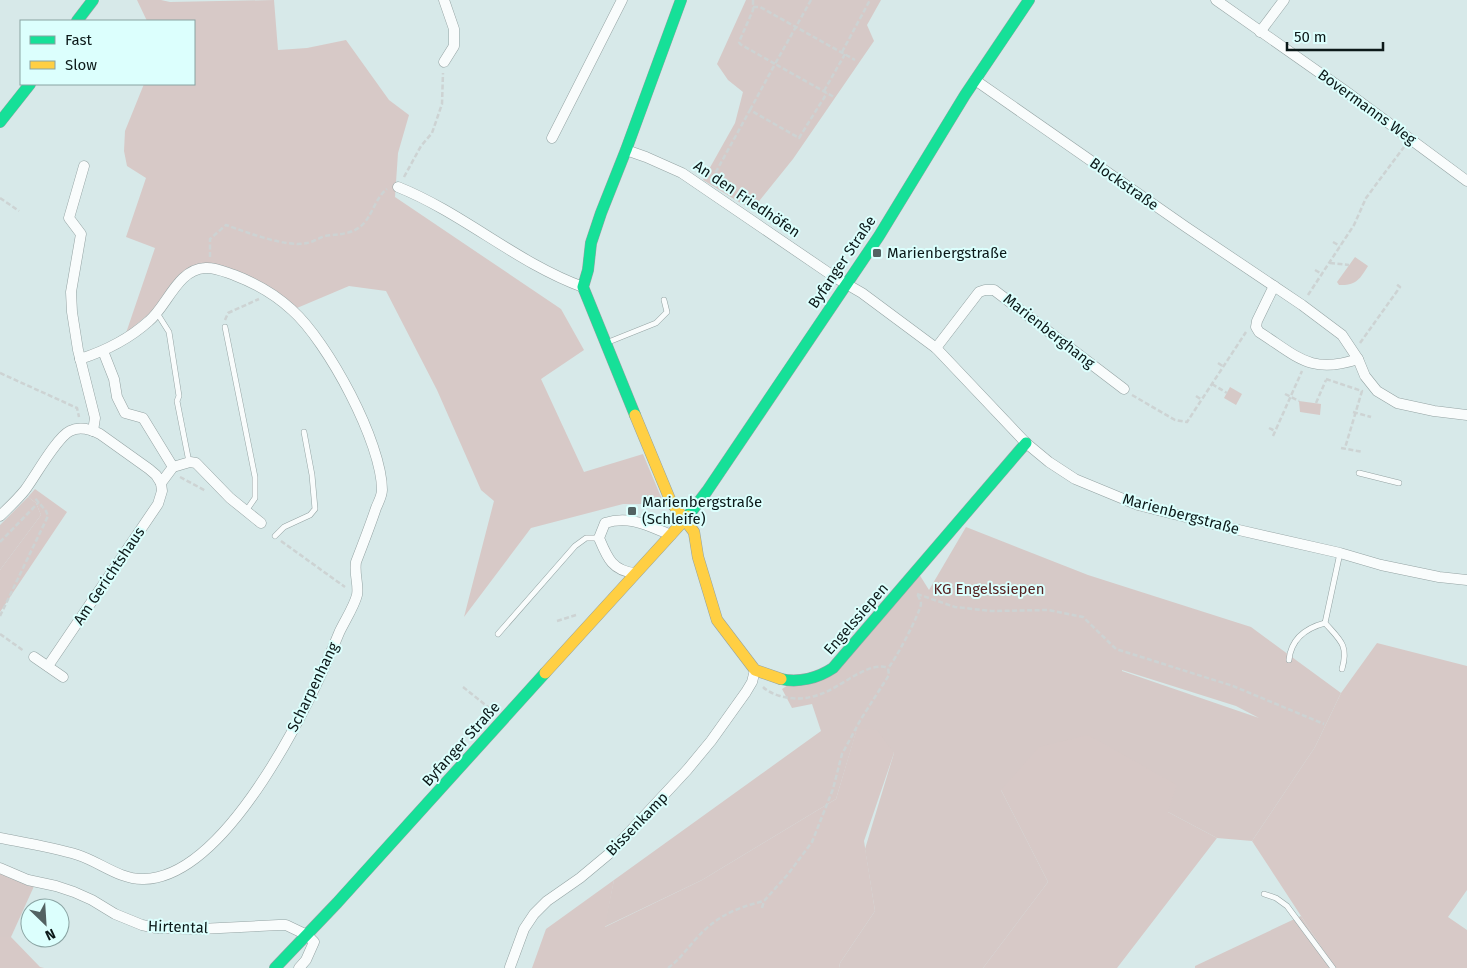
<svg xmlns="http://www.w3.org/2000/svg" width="1467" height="968" font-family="'Fira Sans',sans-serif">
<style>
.green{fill:#d6c9c7;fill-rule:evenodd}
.forest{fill:#d7c9c7}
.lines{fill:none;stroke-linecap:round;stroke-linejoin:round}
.lane-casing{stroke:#94a3a3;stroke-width:6}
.street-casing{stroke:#94a3a3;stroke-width:11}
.fast-casing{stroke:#94a3a3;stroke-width:12}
.slow-casing{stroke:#94a3a3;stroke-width:12}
.path{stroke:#cdd3d3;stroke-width:2.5;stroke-dasharray:5 2.5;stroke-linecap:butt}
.lane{stroke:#f9fcfc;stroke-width:5}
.street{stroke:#f9fcfc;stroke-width:10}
.fast{stroke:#16e098;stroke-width:11}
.slow{stroke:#ffcf43;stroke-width:11}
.poi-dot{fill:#536262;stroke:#dcfffd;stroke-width:2}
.labels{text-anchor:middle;stroke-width:4;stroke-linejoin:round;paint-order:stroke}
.street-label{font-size:15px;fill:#0c1919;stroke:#dcfffd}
.poi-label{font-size:15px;fill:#0c1919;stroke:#dcfffd;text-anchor:start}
.park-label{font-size:15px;fill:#562323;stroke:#dcfffd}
</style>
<rect width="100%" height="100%" fill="#d7e9e9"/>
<!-- green -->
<g class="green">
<polygon points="746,0 881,0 867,25 874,41 793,159 752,210 703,180 735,123 743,92 728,80 717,64"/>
<path d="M1355 257 1368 266C1360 279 1356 286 1339 285L1337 282Z"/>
<polygon points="1230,387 1242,394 1236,405 1224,398"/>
<polygon points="1299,401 1321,404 1320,415 1300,412"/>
<polygon points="28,497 36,503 41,515 0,570 0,525"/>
<path d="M966 527 1088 575 1251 627 1341 693 1315 747 1252 841 1217 838 1168 812 1001 790 1048 882 983 968H839L840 963 875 911 865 849 894 753 857 729 836 799 702 880 604 927 614 880 821 731 812 704 792 708 782 689 791 683 838 667 919 574 929 590ZM1122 670 1236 706 1259 718 1122 671Z"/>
<polygon points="0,869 35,884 11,937 0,937"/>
<polygon points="1301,916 1335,968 1195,968 1195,966"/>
</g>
<!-- forest -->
<g class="forest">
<path d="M137 0H161L170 2 274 0 278 50 307 48 346 40 389 100 409 115 398 153 395 197 561 309 584 350 541 379 584 472 643 454 664 504H623L531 528 464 617 494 501 481 490 437 390 386 291 349 286 297 308C269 286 240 267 204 264L155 309 126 333 155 248 126 237 146 178 127 166 124 151 125 131 144 84H194V21H147Z"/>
<polygon points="35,489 67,512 0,612 0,570 41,515 36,503 28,497"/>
<polygon points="1377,643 1467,666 1467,890 1448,917 1467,930 1467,968 1335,968 1252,841 1315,747 1341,693"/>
<polygon points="857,728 877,730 894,753 864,841 875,911 840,963 839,968 532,968 546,929 614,880 605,927 702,880 836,799"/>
<polygon points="1088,735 1177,785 1168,812 1217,838 1117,968 983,968 1048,882 1001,790 1039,747"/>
<polygon points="0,937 11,937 40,967 44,968 0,968"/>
</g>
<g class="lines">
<!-- lane casing -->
<g class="lane-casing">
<g id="lane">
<polyline points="157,313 169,332 179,396 177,401 189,462"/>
<polyline points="225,327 255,477 255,498 246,511"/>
<polyline points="606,343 656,323 667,312 664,300"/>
<polyline points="1359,473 1399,483"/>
<polyline points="275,536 284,527 310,515 315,509 312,475 304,432"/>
<path d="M1340 553 1325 623C1340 640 1349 645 1342 669"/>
<polyline points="498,634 575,546 586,538 599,538"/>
<path d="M1289 660C1291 639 1306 628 1325 623"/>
<polyline points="1264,894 1276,898 1287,906 1333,968"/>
</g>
</g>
<!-- street casing -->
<g class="street-casing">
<g id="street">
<polyline points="1216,0 1344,90 1467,181"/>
<polyline points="1260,32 1284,0"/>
<polyline points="444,62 454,46 454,29 444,0"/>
<polyline points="975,80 1186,227 1302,305 1342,335 1358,359 1365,376 1377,391 1397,403 1434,411 1467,415"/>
<polyline points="552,138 622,0"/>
<polyline points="626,150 646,157 682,173 836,278 862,293 936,348 1026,443 1049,462 1075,479 1138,505 1217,525 1340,553 1381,565 1439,577 1467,580"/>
<polyline points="84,166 69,218 81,234 71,292 72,312 78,350 95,418 93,431"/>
<path d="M398 187C463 213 517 263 583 287"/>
<path d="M1274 286 1257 321 1256 327 1259 332C1297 356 1310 375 1358 359"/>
<polyline points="936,348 979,292 985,290 994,290 1124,389"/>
<polyline points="103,351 114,379 117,397 125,413 143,418 173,467"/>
<path d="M0 516C8 508 17 500 25 490 35 477 56 438 70 431 80 426 90 429 100 434L149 469 156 475 161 483 173 467 190 462 196 463 230 498 261 523"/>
<path d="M635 573C612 571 607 557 599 538L605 523C630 515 648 526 671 535"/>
<polyline points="34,657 63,677"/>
<polyline points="48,666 158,504 162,491 161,483"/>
<path d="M0 838C26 843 52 847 78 855 100 862 120 880 144 879 228 877 312 700 339 633 344 622 354 607 357 595 359 585 354 574 356 562 363 544 370 526 376 508 378 503 382 496 382 490 382 443 328 342 292 310 276 295 255 283 234 275 225 272 215 267 205 268 178 269 167 306 149 321 129 339 105 351 80 359"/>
<polyline points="0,868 28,880 56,886 74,892 92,900 115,914 142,925 156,928 200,929 279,925 286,925 307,935 314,942 306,960 299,968"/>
<polyline points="510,967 524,929 534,914 547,901 580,878 610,853 687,770 711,741 746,692 752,682 755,670"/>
</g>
</g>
<!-- fast casing -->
<g class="fast-casing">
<g id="fast">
<polyline points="77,21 93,0"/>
<polyline points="0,122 30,84"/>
<polyline points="635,415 583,287 588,270 591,243 601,213 626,150 681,0"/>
<polyline points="688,516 707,491 879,236 965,95 1029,0"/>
<path d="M781 679C799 683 818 678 833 668L1026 443"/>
<polyline points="275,968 337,903 545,673"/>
</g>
</g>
<!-- slow casing -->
<g class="slow-casing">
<g id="slow">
<polyline points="635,415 671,502 694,532 698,557 717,620 755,670 781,679"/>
<polyline points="545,673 688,516"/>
</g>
</g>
<!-- path -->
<g class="path">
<polyline points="811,0 775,64 834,97"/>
<polyline points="753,7 760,7 855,60"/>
<polyline points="842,52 870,0"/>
<polyline points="824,91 845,54"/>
<polyline points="750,110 775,64 740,44 739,42 753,10 753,0"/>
<polyline points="404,177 421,146 432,133 442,104 443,73"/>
<polyline points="712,179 750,110 799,138 827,93"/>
<polyline points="0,198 19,211"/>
<polyline points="1333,242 1340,246"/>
<path d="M210 257V239L226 225C246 232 287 248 307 243 313 242 319 238 325 236 338 234 350 235 361 226 372 217 375 198 387 189"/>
<polyline points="1330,263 1349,265"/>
<polyline points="1315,270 1322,274"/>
<polyline points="1308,295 1354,225 1366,198 1404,147"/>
<polyline points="225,320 228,313 259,299"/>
<polyline points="1360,343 1400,287 1396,284"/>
<polyline points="1218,363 1224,367"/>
<polyline points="0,373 77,408 79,417"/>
<polyline points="1326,379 1362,391 1345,448"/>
<polyline points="1212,384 1227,393"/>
<polyline points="1285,394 1299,401"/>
<polyline points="1132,395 1175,420 1187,422 1246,332"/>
<polyline points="1196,396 1202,400"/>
<polyline points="1316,403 1326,380"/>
<polyline points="1353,412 1371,417"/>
<polyline points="1269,428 1275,431"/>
<polyline points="1273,436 1302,371"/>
<polyline points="1341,448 1363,452"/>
<polyline points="180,477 206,491"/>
<polyline points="281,541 345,587"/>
<polyline points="0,542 39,502"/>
<polyline points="917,594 955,607 991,611 1048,610 1083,617 1116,649 1233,686 1324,724"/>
<polyline points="0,616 48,516 46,511 34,497"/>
<polyline points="557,621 576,615"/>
<polyline points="0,634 24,651"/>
<polyline points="463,687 493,711"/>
<path d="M763 687C767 691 773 694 780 696 793 700 808 699 821 694 840 688 869 660 888 668"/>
<path d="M762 908 764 901 789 873 812 842 833 789 842 754 861 719 889 675 888 668C895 661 920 613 921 604 921 600 918 597 917 593"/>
<path d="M668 968C679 960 686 950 695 940 715 917 735 908 764 901"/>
</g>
<!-- lane -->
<use href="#lane" class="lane"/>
<!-- street -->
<use href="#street" class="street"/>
<!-- fast -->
<use href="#fast" class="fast"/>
<!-- slow -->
<use href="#slow" class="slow"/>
</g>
<!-- markers -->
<g class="poi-dot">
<rect x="872" y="248" width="10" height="10" rx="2.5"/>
<rect x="627" y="506" width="10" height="10" rx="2.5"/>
</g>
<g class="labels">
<!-- street labels -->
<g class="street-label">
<text transform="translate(1367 107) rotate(36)" y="5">Bovermanns Weg</text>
<text transform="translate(1124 184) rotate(35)" y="5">Blockstraße</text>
<text transform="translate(747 199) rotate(34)" y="5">An den Friedhöfen</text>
<text transform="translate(842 262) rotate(-56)" y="5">Byfanger Straße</text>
<text transform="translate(1049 331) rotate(38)" y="5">Marienberghang</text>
<text transform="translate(1181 514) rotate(15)" y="5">Marienbergstraße</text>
<text transform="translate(109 576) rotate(-56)" y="5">Am Gerichtshaus</text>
<text transform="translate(856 619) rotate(-49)" y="5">Engelssiepen</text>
<text transform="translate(313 687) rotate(-64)" y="5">Scharpenhang</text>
<text transform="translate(461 744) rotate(-48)" y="5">Byfanger Straße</text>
<text transform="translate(637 824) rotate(-46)" y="5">Bissenkamp</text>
<text transform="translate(178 927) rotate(2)" y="5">Hirtental</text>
</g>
<!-- poi labels -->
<g class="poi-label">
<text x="887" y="258">Marienbergstraße</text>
<text x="642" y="507">Marienbergstraße<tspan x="642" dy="17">(Schleife)</tspan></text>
</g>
<!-- park labels -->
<g class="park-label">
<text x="989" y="594">KG Engelssiepen</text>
</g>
</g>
<!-- legend -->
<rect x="20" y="20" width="175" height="65" fill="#dcfffd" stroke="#89a3a2"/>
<rect x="30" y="36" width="25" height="8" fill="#16e098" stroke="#89a3a2"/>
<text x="65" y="45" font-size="15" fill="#0c1919">Fast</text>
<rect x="30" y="61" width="25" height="8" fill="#ffcf43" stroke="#89a3a2"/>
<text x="65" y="70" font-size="15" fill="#0c1919">Slow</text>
<!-- north arrow -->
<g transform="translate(45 923) rotate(155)"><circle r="24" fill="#dcfffd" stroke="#89a3a2"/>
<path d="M0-4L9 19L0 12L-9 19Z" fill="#536262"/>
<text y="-8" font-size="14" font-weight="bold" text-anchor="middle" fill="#0c1919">N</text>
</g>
<!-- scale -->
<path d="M1287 42v8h96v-8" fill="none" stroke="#0c1919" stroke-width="2.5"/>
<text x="1294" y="42" font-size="15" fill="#0c1919" stroke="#dcfffd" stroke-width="4" paint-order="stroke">50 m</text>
</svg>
